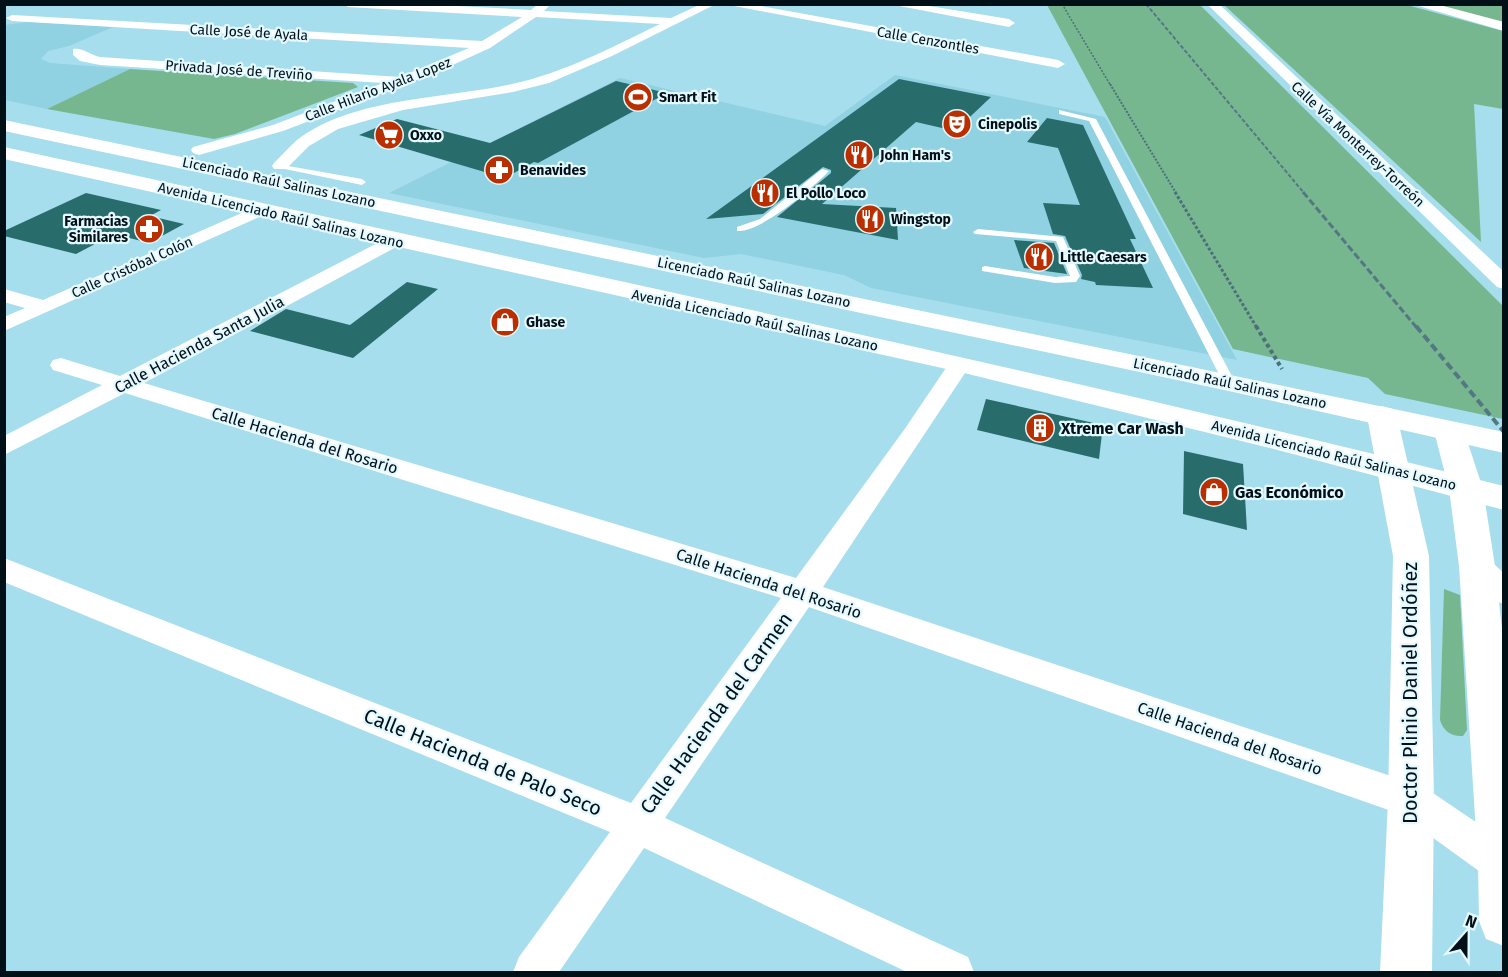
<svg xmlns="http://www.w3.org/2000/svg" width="1508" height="977" font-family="'Fira Sans',sans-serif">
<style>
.built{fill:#90d1e2}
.green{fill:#77b78f}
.building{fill:#296c6c}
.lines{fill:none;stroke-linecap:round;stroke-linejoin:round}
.path-far3{stroke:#4d6f7a;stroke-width:1.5;stroke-dasharray:2 1.5;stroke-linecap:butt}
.path-far2{stroke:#4d6f7a;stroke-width:2;stroke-dasharray:2 1.5;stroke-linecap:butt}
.path-far1{stroke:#4d6f7a;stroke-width:3;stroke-dasharray:3 2;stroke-linecap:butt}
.path{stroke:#4d6f7a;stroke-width:4;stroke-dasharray:4 3;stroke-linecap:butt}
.service{fill:#fff;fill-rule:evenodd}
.minor{fill:#fff;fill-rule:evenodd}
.tertiary{fill:#fff;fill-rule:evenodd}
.secondary{fill:#fff;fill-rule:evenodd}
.rail-far2{stroke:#547883;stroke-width:2;stroke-dasharray:4 2;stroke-linecap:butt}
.rail-far1{stroke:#547883;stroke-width:3;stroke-dasharray:7 3;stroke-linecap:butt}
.rail{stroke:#547883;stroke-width:4;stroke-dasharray:8 4;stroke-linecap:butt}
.labels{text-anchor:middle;stroke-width:4.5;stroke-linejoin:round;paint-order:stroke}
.far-street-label{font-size:14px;fill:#001016;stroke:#e3f9ff}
.far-poi-label{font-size:14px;font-weight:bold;fill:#001016;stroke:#e3f9ff;text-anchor:start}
.street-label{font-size:16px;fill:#001016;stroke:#e3f9ff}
.poi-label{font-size:16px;font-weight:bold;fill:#001016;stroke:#e3f9ff;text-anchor:start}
.near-street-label{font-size:20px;fill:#001016;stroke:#e3f9ff}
</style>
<rect width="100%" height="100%" fill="#a6deed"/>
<!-- built -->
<g class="built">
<polygon points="28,22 113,27 69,46 48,51 41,59 50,63 130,69 47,109 5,100 4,25"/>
<polygon points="895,75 1105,117 1237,360 871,288 844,275 741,254 704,258 389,193 620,78 825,126"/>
</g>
<!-- green -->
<g class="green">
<polygon points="1047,5 1200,5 1503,306 1503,419 1385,394 1368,378 1233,349"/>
<polygon points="1224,5 1407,5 1503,31 1503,109 1474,104 1481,242"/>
<polygon points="1433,5 1503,5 1503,23"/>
<polygon points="130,69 353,83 358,87 235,134 214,139 47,109"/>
<path d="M1444 589 1460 595 1467 730 1463 736C1452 737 1443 731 1440 720Z"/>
</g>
<!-- building -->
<g class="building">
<polygon points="899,79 991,97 955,131 916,122 822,204 896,208 898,240 777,217 831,173 831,170 823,167 763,214 706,219"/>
<polygon points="616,81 667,93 538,163 534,162 505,178 359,135 397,119 490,143"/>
<polygon points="1047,118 1083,125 1136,239 1130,239 1153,288 1096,285 1095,282 1081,279 1082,275 1065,236 1053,234 1043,203 1080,205 1058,148 1027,142"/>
<polygon points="86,193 161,210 150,216 184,224 149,243 114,234 76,254 4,236 4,231"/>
<polygon points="1014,240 1054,243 1067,274 1024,268"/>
<polygon points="407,282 438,289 353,358 250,331 286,309 350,325"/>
<polygon points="986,399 1103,425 1099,459 977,430"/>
<polygon points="1184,451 1243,464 1247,530 1183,514"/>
</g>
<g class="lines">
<!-- path-far3 -->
<polyline class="path-far3" points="1062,4 1111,86"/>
<!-- path-far2 -->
<polyline class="path-far2" points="1110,84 1176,193"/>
<!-- path-far1 -->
<polyline class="path-far1" points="1175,192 1257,328"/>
<!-- path -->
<polyline class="path" points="1256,326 1282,369"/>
<!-- service -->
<g class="service">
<polygon points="1059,110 1096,119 1235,382 1233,385 1225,385 1223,382 1089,121 1059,114"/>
<polygon points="277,164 362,179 366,182 362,185 280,168 276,166"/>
<path d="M822 169 829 171C813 188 760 233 737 231V227L760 219Z"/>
<polygon points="978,229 1063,237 1080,276 1076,282 1055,283 982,271 982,267 985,266 1055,277 1070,276 1056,241 975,234 973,232"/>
</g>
<!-- minor -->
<g class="minor">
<path d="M343 4H420L531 10 538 4H551L544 11 671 18 701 4H716L612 56 549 83 513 92 403 110 338 129 309 146 286 169H274L272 166 274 163C282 155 289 147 297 140 353 97 445 99 512 84 564 73 612 47 660 24L536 17 490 48 435 73 283 131 199 155 193 153 191 150 193 147 273 125 383 83 100 65 80 61 73 55V49C82 47 91 55 100 57L400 77 469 48 12 21 6 18 12 15 482 41 522 17 348 7Z"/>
<polygon points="724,4 750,4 1058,60 1065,64 1058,68"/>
<polygon points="889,4 917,4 1009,19 1015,23 1009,27"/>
<polygon points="1207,4 1219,4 1504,272 1504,289 1497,287"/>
<polygon points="260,205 266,206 269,210 266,214 4,331 4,317 25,308 4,302 4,289 43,300"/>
<polygon points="393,235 400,237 402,241 400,245 144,383 796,578 904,430 952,359 968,359 971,364 823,587 1424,787 1504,841 1504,884 1490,879 1400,814 809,607 665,818 968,957 974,972 907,972 644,848 559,972 513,972 519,957 610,832 4,582 4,558 631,803 781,598 125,393 4,455 4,436 102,385 53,370 50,365 53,360 61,358 120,376"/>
<path d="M1477 555 1487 558 1504 573V604C1487 599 1470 581 1462 566L1467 558Z"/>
</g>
<!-- tertiary -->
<g class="tertiary">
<polygon points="1412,4 1436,4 1504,22 1504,31"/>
<polygon points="1382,406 1393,409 1397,416 1429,556 1434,800 1432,972 1380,972 1388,800 1393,556 1367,416 1371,409"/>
<polygon points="1449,421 1460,424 1464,431 1483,489 1495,566 1504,647 1504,946 1486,939 1479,921 1478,864 1459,566 1449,489 1434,431 1438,424"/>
</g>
<!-- secondary -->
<g class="secondary">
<polygon points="4,120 1504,432 1504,453 1229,391 4,131"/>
<path d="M4 147C505 256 1006 362 1504 486V510L1274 449 960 372 4 159Z"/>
</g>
<!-- rail-far2 -->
<polyline class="rail-far2" points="1146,4 1304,193"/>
<!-- rail-far1 -->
<polyline class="rail-far1" points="1303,192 1417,328"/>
<!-- rail -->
<polyline class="rail" points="1416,326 1504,432"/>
</g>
<!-- icons -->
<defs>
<g id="stadium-disc" transform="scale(1.5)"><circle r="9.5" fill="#b92f00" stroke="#e3f9ff"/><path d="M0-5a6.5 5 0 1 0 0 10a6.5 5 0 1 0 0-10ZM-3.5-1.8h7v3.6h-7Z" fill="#fff"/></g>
<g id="theatre-disc" transform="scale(1.5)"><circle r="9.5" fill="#b92f00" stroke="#e3f9ff"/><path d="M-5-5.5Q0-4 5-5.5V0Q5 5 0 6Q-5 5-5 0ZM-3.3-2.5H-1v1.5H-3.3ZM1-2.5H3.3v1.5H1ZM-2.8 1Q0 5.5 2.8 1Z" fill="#fff"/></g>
<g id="supermarket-disc" transform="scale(1.5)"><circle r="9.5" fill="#b92f00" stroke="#e3f9ff"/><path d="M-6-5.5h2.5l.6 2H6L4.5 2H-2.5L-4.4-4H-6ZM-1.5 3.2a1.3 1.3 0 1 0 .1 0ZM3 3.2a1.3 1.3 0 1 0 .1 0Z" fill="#fff"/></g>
<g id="restaurant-disc" transform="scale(1.5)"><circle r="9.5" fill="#b92f00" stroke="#e3f9ff"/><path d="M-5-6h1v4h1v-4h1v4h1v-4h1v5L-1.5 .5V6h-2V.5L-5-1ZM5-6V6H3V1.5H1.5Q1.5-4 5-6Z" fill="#fff"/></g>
<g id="pharmacy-disc" transform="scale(1.5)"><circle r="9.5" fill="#b92f00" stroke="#e3f9ff"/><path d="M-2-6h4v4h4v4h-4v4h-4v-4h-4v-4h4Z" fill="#fff"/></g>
<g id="shop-disc" transform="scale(1.5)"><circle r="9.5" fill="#b92f00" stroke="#e3f9ff"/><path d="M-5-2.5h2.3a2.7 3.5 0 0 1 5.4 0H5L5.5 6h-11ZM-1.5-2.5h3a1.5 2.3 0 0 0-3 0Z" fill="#fff"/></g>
<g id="building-disc" transform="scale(1.5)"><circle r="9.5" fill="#b92f00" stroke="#e3f9ff"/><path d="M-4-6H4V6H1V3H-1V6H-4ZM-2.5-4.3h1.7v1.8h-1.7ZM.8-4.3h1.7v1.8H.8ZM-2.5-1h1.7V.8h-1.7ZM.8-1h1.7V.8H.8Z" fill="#fff"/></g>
</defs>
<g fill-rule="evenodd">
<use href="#stadium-disc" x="638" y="97"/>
<use href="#theatre-disc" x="957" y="124"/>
<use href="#supermarket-disc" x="389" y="135"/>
<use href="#restaurant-disc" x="859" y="155"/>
<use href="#pharmacy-disc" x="499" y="170"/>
<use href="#restaurant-disc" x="765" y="193"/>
<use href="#restaurant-disc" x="870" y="219"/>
<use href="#pharmacy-disc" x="149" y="229"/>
<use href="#restaurant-disc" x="1039" y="257"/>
<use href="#shop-disc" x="505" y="322"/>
<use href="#building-disc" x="1040" y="428"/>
<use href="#shop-disc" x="1214" y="492"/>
</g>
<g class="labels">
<!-- far-street labels -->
<g class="far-street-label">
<text transform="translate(249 32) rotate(3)" y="5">Calle José de Ayala</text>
<text transform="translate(928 40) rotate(10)" y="5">Calle Cenzontles</text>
<text transform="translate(239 70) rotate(4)" y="5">Privada José de Treviño</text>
<text transform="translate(378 89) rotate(-21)" y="5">Calle Hilario Ayala Lopez</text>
<text transform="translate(1358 144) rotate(43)" y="5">Calle Vía Monterrey-Torreón</text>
<text transform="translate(279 182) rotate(12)" y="5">Licenciado Raúl Salinas Lozano</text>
<text transform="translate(281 215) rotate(13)" y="5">Avenida Licenciado Raúl Salinas Lozano</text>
<text transform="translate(132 267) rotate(-24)" y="5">Calle Cristóbal Colón</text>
<text transform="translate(754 282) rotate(12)" y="5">Licenciado Raúl Salinas Lozano</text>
<text transform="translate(755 320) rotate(12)" y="5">Avenida Licenciado Raúl Salinas Lozano</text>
<text transform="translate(1230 383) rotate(12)" y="5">Licenciado Raúl Salinas Lozano</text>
<text transform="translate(1334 455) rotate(14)" y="5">Avenida Licenciado Raúl Salinas Lozano</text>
</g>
<!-- far-poi labels -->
<g class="far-poi-label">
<text x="659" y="102">Smart Fit</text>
<text x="978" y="129">Cinepolis</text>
<text x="410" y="140">Oxxo</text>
<text x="880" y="160">John Ham's</text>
<text x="520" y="175">Benavides</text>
<text x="786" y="198">El Pollo Loco</text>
<text x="891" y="224">Wingstop</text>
<text x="128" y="226" text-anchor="end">Farmacias<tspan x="128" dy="16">Similares</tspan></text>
<text x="1060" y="262">Little Caesars</text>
<text x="526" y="327">Ghase</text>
</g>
<!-- street labels -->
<g class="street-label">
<text transform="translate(199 344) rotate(-28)" y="6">Calle Hacienda Santa Julia</text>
<text transform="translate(305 440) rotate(17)" y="6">Calle Hacienda del Rosario</text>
<text transform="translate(769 583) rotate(18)" y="6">Calle Hacienda del Rosario</text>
<text transform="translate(1230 738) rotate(19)" y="6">Calle Hacienda del Rosario</text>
</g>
<!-- poi labels -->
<g class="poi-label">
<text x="1061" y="434">Xtreme Car Wash</text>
<text x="1235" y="498">Gas Económico</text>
</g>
<!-- near-street labels -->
<g class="near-street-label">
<text transform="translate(1410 693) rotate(-90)" y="7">Doctor Plinio Daniel Ordóñez</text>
<text transform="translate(716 713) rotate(-54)" y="7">Calle Hacienda del Carmen</text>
<text transform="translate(483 762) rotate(22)" y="7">Calle Hacienda de Palo Seco</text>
</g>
</g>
<!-- border -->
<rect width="1508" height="977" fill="none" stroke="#001016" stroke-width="12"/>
<!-- north arrow -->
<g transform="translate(1466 935) rotate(21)" stroke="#e3f9ff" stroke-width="4.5" paint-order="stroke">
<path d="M0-4.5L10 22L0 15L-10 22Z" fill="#001016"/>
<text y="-9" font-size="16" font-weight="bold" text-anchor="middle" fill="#001016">N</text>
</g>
</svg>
